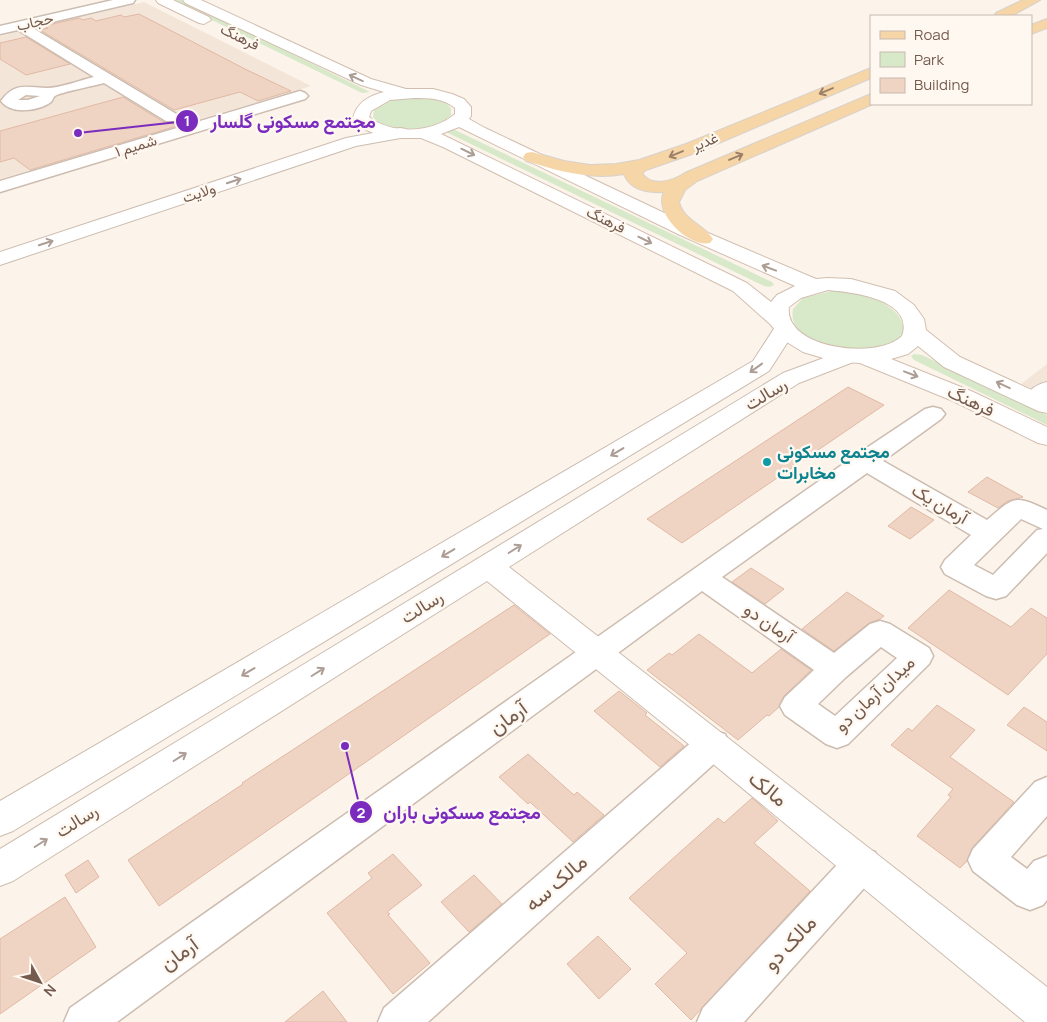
<svg xmlns="http://www.w3.org/2000/svg" width="1047" height="1022" font-family="Manrope,Vazirmatn,sans-serif">
<style>
.residential{fill:#f3e6d9}
.green{fill:#d7e9c9}
.building{fill:#efd3c3;stroke:#e1b9a4}
.lines{fill:none;stroke-linecap:round;stroke-linejoin:round}
.minor-casing{stroke:#cdbcb0;stroke-width:3}
.tertiary-casing{stroke:#cdbcb0;stroke-width:2}
.secondary-casing{stroke:#d2beb0;stroke-width:2}
.primary-casing{stroke:#d8d1cd;stroke-width:2}
.minor{fill:#fff;fill-rule:evenodd}
.tertiary{fill:#fff;fill-rule:evenodd}
.secondary{fill:#fff;fill-rule:evenodd}
.primary{fill:#f6d6a7;fill-rule:evenodd}
.oneway{stroke:#ac9d95}
.oneway2{stroke:#9c8069}
.culture-dot{fill:#0f9aa8;stroke:#fef8f0;stroke-width:2}
.labels{text-anchor:middle;stroke-width:4.5;stroke-linejoin:round;paint-order:stroke}
.far-street-label{font-size:15px;fill:#755b4e;stroke:#fef8f0}
.street-label{font-size:18px;fill:#755b4e;stroke:#fef8f0}
.culture-label{font-size:18px;font-weight:bold;fill:#0d838f;stroke:#fef8f0;text-anchor:start}
.near-street-label{font-size:21px;fill:#755b4e;stroke:#fef8f0}
.leader{fill:none;stroke:#7b2cbf;stroke-width:2}
.callout-dot{fill:#7b2cbf;stroke:#fef8f0;stroke-width:2}
.mark-label{font-size:15px;text-anchor:middle;font-weight:bold;fill:#fff}
.callout-label{font-size:19px;text-anchor:middle;font-weight:bold;fill:#7b2cbf;stroke:#fef8f0;stroke-width:4.5;stroke-linejoin:round;paint-order:stroke}
</style>
<rect width="100%" height="100%" fill="#fcf4ea"/>
<!-- residential -->
<g class="residential">
<polygon points="144,2 311,86 0,179 0,36"/>
<polygon points="1047,364 1047,396 1021,384"/>
</g>
<!-- green -->
<g class="green">
<polygon points="171,0 182,0 370,92 362,93"/>
<path d="M422 97C433 99 443 99 451 108V115C438 131 386 135 373 117L374 110 377 106 396 99Z"/>
<polygon points="453,129 772,282 774,285 770,287 764,286 446,132"/>
<path d="M832 291C854 292 880 296 896 313 938 359 782 364 793 309L803 298Z"/>
<polygon points="914,354 922,355 1047,415 1047,425 914,360 911,356"/>
</g>
<!-- building -->
<g class="building">
<polygon points="139,14 245,69 291,91 258,101 240,92 174,110 40,30 48,28 44,26 79,18 83,20 91,18 96,21 121,15 124,17"/>
<polygon points="26,37 70,64 26,75 0,59 0,43"/>
<polygon points="123,97 165,123 171,123 177,126 30,170 14,158 0,162 0,131"/>
<polygon points="848,387 884,405 682,543 647,519"/>
<polygon points="987,477 1023,497 1008,501 998,508 968,492"/>
<polygon points="911,507 934,520 910,539 888,526"/>
<polygon points="751,568 784,589 765,604 732,582"/>
<polygon points="949,590 1011,627 1031,608 1047,618 1047,654 1008,695 908,628"/>
<polygon points="847,592 884,616 880,619 869,623 834,651 802,629"/>
<polygon points="514,605 550,634 159,906 128,860 243,784 242,783"/>
<polygon points="699,634 752,673 781,649 811,670 784,696 779,707 769,716 767,715 738,740 647,670 669,653 672,655"/>
<polygon points="619,691 647,713 645,715 684,746 660,767 594,711"/>
<polygon points="937,705 975,730 950,757 1014,802 972,848 967,861 960,868 917,836 951,797 948,795 953,789 891,745 908,728 912,731"/>
<polygon points="1024,707 1047,722 1047,751 1007,725"/>
<polygon points="528,754 574,795 577,792 604,815 573,842 530,802 528,804 499,777"/>
<polygon points="752,798 778,821 754,843 810,891 691,1020 655,984 687,953 629,898 718,818 724,823"/>
<polygon points="393,854 422,885 387,912 390,914 388,915 430,963 393,994 327,913 372,878 368,873"/>
<polygon points="88,860 99,877 76,893 65,875"/>
<polygon points="474,875 502,904 469,932 441,902"/>
<polygon points="65,897 96,947 0,1014 0,939"/>
<polygon points="598,936 631,969 599,999 567,964"/>
<polygon points="323,991 347,1022 285,1022"/>
</g>
<g class="lines">
<!-- minor casing -->
<g class="minor-casing">
<g id="minor">
<path d="M113 0H135L133 3 31 27 178 115 180 118 178 121H166L104 83C97 85 58 93 55 96 53 97 53 100 51 102 39 111 11 115 1 101 15 81 28 88 47 88 60 88 81 80 94 77L18 30 0 34V26ZM26 95 40 96 28 100H18Z"/>
<polygon points="300,91 305,93 308,96 305,99 0,192 0,181"/>
<path d="M933 407 941 409 945 414 941 419 883 461 987 520C1014 497 1014 494 1047 510V553L1006 596 996 599 986 596 945 574 941 567 945 560 971 535 867 473 722 577 834 653 870 624 880 621 890 624 929 648 933 656 929 664 848 744 837 748 826 744 785 715 780 706 785 697 814 670 702 591 117 1022H64L70 1008 856 455 925 409ZM1021 519 1043 529 1037 530 993 575 974 565ZM881 647 897 658 835 716 818 704 846 677Z"/>
<polygon points="713,731 725,734 729,744 725,754 428,1022 378,1022 384,1008 701,734"/>
<polygon points="1047,777 1047,816 1011,857 1027,869 1034,861 1047,856 1047,900 1043,905 1030,910 1017,905 973,871 968,860 973,849 1035,782"/>
<polygon points="862,848 875,852 880,864 875,876 744,1022 697,1022 703,1008 849,852"/>
</g>
</g>
<!-- tertiary casing -->
<g class="tertiary-casing">
<g id="tertiary">
<polygon points="400,128 406,129 408,133 406,137 356,146 0,265 0,252 346,138"/>
<polygon points="785,322 793,324 796,329 769,371 13,831 0,836 0,801 753,361 777,324"/>
<polygon points="848,349 856,351 860,356 856,361 799,383 509,567 1047,987 1047,1022 1025,1022 701,754 487,581 13,881 0,886 0,849 783,373"/>
<path d="M1047 382V401C1040 407 1034 407 1025 405L1022 400C1028 391 1036 384 1047 382Z"/>
</g>
</g>
<!-- secondary casing -->
<g class="secondary-casing">
<g id="secondary">
<polygon points="156,0 173,0 209,17 211,20 204,24 199,23 158,3"/>
<path d="M183 0H201L371 79 406 89H433L452 94 464 99 471 107V116L469 119 485 128 694 227 816 279 828 278 851 279 895 291 914 305 924 319 926 330 960 357 1047 397V413L1038 411 944 367 918 346 908 354 891 359 971 391 1047 427V445L1038 443 953 401 860 363 833 361 803 352 785 341 770 324 733 291 443 147 421 138H396L376 134 364 129 353 118C357 102 369 96 384 92L361 85 185 3ZM414 98C429 98 443 98 455 108V114C433 133 392 135 369 117L371 111 390 100ZM459 127 680 235 795 286 777 295 771 302 747 283 441 134ZM828 290C851 292 915 299 902 336 877 361 783 348 789 307L801 298Z"/>
</g>
</g>
<!-- primary casing -->
<g class="primary-casing">
<g id="primary">
<polygon points="1023,0 1040,0 1011,16 994,16 996,13"/>
<polygon points="1047,19 1047,28 1031,34 1031,25"/>
<path d="M871 68V78L698 152 646 170 642 173C651 188 673 181 685 173L871 94V104H873L697 181 685 190 679 202C683 220 703 224 713 239L710 243C690 248 653 214 664 192 648 193 630 190 624 174 590 180 558 171 526 161L523 157 526 153 532 152 564 161 590 165 616 164 639 160 686 144Z"/>
</g>
</g>
<!-- minor -->
<use href="#minor" class="minor"/>
<!-- tertiary -->
<use href="#tertiary" class="tertiary"/>
<!-- secondary -->
<use href="#secondary" class="secondary"/>
<!-- primary -->
<use href="#primary" class="primary"/>
</g>
<!-- one-way arrows -->
<defs><path id="oneway-shaft" d="M-6 0H5M1.5-3L5.5 0L1.5 3" fill="none" stroke-width="1.6" stroke-linecap="round" stroke-linejoin="round" transform="scale(1.25)"/></defs>
<g class="oneway">
<use href="#oneway-shaft" transform="translate(356 78) rotate(-155)"/>
<use href="#oneway-shaft" transform="translate(468 152) rotate(26)"/>
<use href="#oneway-shaft" transform="translate(234 181) rotate(-18)"/>
<use href="#oneway-shaft" transform="translate(645 240) rotate(26)"/>
<use href="#oneway-shaft" transform="translate(46 243) rotate(-18)"/>
<use href="#oneway-shaft" transform="translate(769 268) rotate(-159)"/>
<use href="#oneway-shaft" transform="translate(756 368) rotate(144)"/>
<use href="#oneway-shaft" transform="translate(911 374) rotate(21)"/>
<use href="#oneway-shaft" transform="translate(1003 385) rotate(-155)"/>
<use href="#oneway-shaft" transform="translate(617 452) rotate(149)"/>
<use href="#oneway-shaft" transform="translate(515 549) rotate(-32)"/>
<use href="#oneway-shaft" transform="translate(448 553) rotate(149)"/>
<use href="#oneway-shaft" transform="translate(248 672) rotate(149)"/>
<use href="#oneway-shaft" transform="translate(318 672) rotate(-32)"/>
<use href="#oneway-shaft" transform="translate(180 757) rotate(-32)"/>
<use href="#oneway-shaft" transform="translate(41 843) rotate(-32)"/>
</g>
<g class="oneway2">
<use href="#oneway-shaft" transform="translate(826 91) rotate(157)"/>
<use href="#oneway-shaft" transform="translate(676 154) rotate(157)"/>
<use href="#oneway-shaft" transform="translate(736 157) rotate(-23)"/>
</g>
<!-- markers -->
<circle class="culture-dot" cx="767" cy="462" r="5"/>
<g class="labels">
<!-- far-street labels -->
<g class="far-street-label">
<text transform="translate(35 22) rotate(-13)" y="5">حجاب</text>
<text transform="translate(240 37) rotate(26)" y="5">فرهنگ</text>
<text transform="translate(705 142) rotate(-23)" y="5">غدیر</text>
<text transform="translate(136 146) rotate(-17)" y="5">شمیم ۱</text>
<text transform="translate(199 193) rotate(-18)" y="5">ولایت</text>
<text transform="translate(606 220) rotate(26)" y="5">فرهنگ</text>
</g>
<!-- street labels -->
<g class="street-label">
<text transform="translate(766 394) rotate(-31)" y="6">رسالت</text>
<text transform="translate(971 401) rotate(25)" y="6">فرهنگ</text>
<text transform="translate(940 504) rotate(30)" y="6">آرمان یک</text>
<text transform="translate(422 607) rotate(-32)" y="6">رسالت</text>
<text transform="translate(769 623) rotate(34)" y="6">آرمان دو</text>
<text transform="translate(875 694) rotate(-43)" y="6">میدان آرمان دو</text>
<text transform="translate(77 821) rotate(-32)" y="6">رسالت</text>
</g>
<!-- culture labels -->
<g class="culture-label">
<text x="777" y="458">مجتمع مسکونی<tspan x="777" dy="21">مخابرات</tspan></text>
</g>
<!-- near-street labels -->
<g class="near-street-label">
<text transform="translate(508 718) rotate(-36)" y="7">آرمان</text>
<text transform="translate(768 789) rotate(39)" y="7">مالک</text>
<text transform="translate(556 883) rotate(-41)" y="7">مالک سه</text>
<text transform="translate(790 943) rotate(-47)" y="7">مالک دو</text>
<text transform="translate(179 954) rotate(-36)" y="7">آرمان</text>
</g>
</g>
<!-- callouts -->
<path class="leader" d="M78 133L187 121M345 746L361 812"/>
<g class="callout-dot">
<circle cx="78" cy="133" r="5"/>
<circle cx="345" cy="746" r="5"/>
<circle cx="187" cy="121" r="12"/>
<circle cx="361" cy="812" r="12"/>
</g>
<g class="mark-label">
<text x="187" y="126">1</text>
<text x="361" y="818">2</text>
</g>
<g class="callout-label">
<text x="293" y="128">مجتمع مسکونی گلسار</text>
<text x="462" y="819">مجتمع مسکونی باران</text>
</g>
<!-- legend -->
<rect x="870" y="15" width="162" height="90" fill="#fef8f0" stroke="#c7b9af"/>
<rect x="880" y="31" width="25" height="8" fill="#f6d6a7" stroke="#c7b9af"/>
<text x="914" y="40" font-size="15" fill="#755b4e">Road</text>
<rect x="880" y="52" width="25" height="15" fill="#d7e9c9" stroke="#c7b9af"/>
<text x="914" y="65" font-size="15" fill="#755b4e">Park</text>
<rect x="880" y="78" width="25" height="15" fill="#efd3c3" stroke="#c7b9af"/>
<text x="914" y="90" font-size="15" fill="#755b4e">Building</text>
<!-- north arrow -->
<g transform="translate(40 982) rotate(130)" stroke="#fef8f0" stroke-width="4" paint-order="stroke">
<path d="M0-4L9 19L0 12L-9 19Z" fill="#755b4e"/>
<text y="-8" font-size="14" font-weight="bold" text-anchor="middle" fill="#755b4e">N</text>
</g>
</svg>
